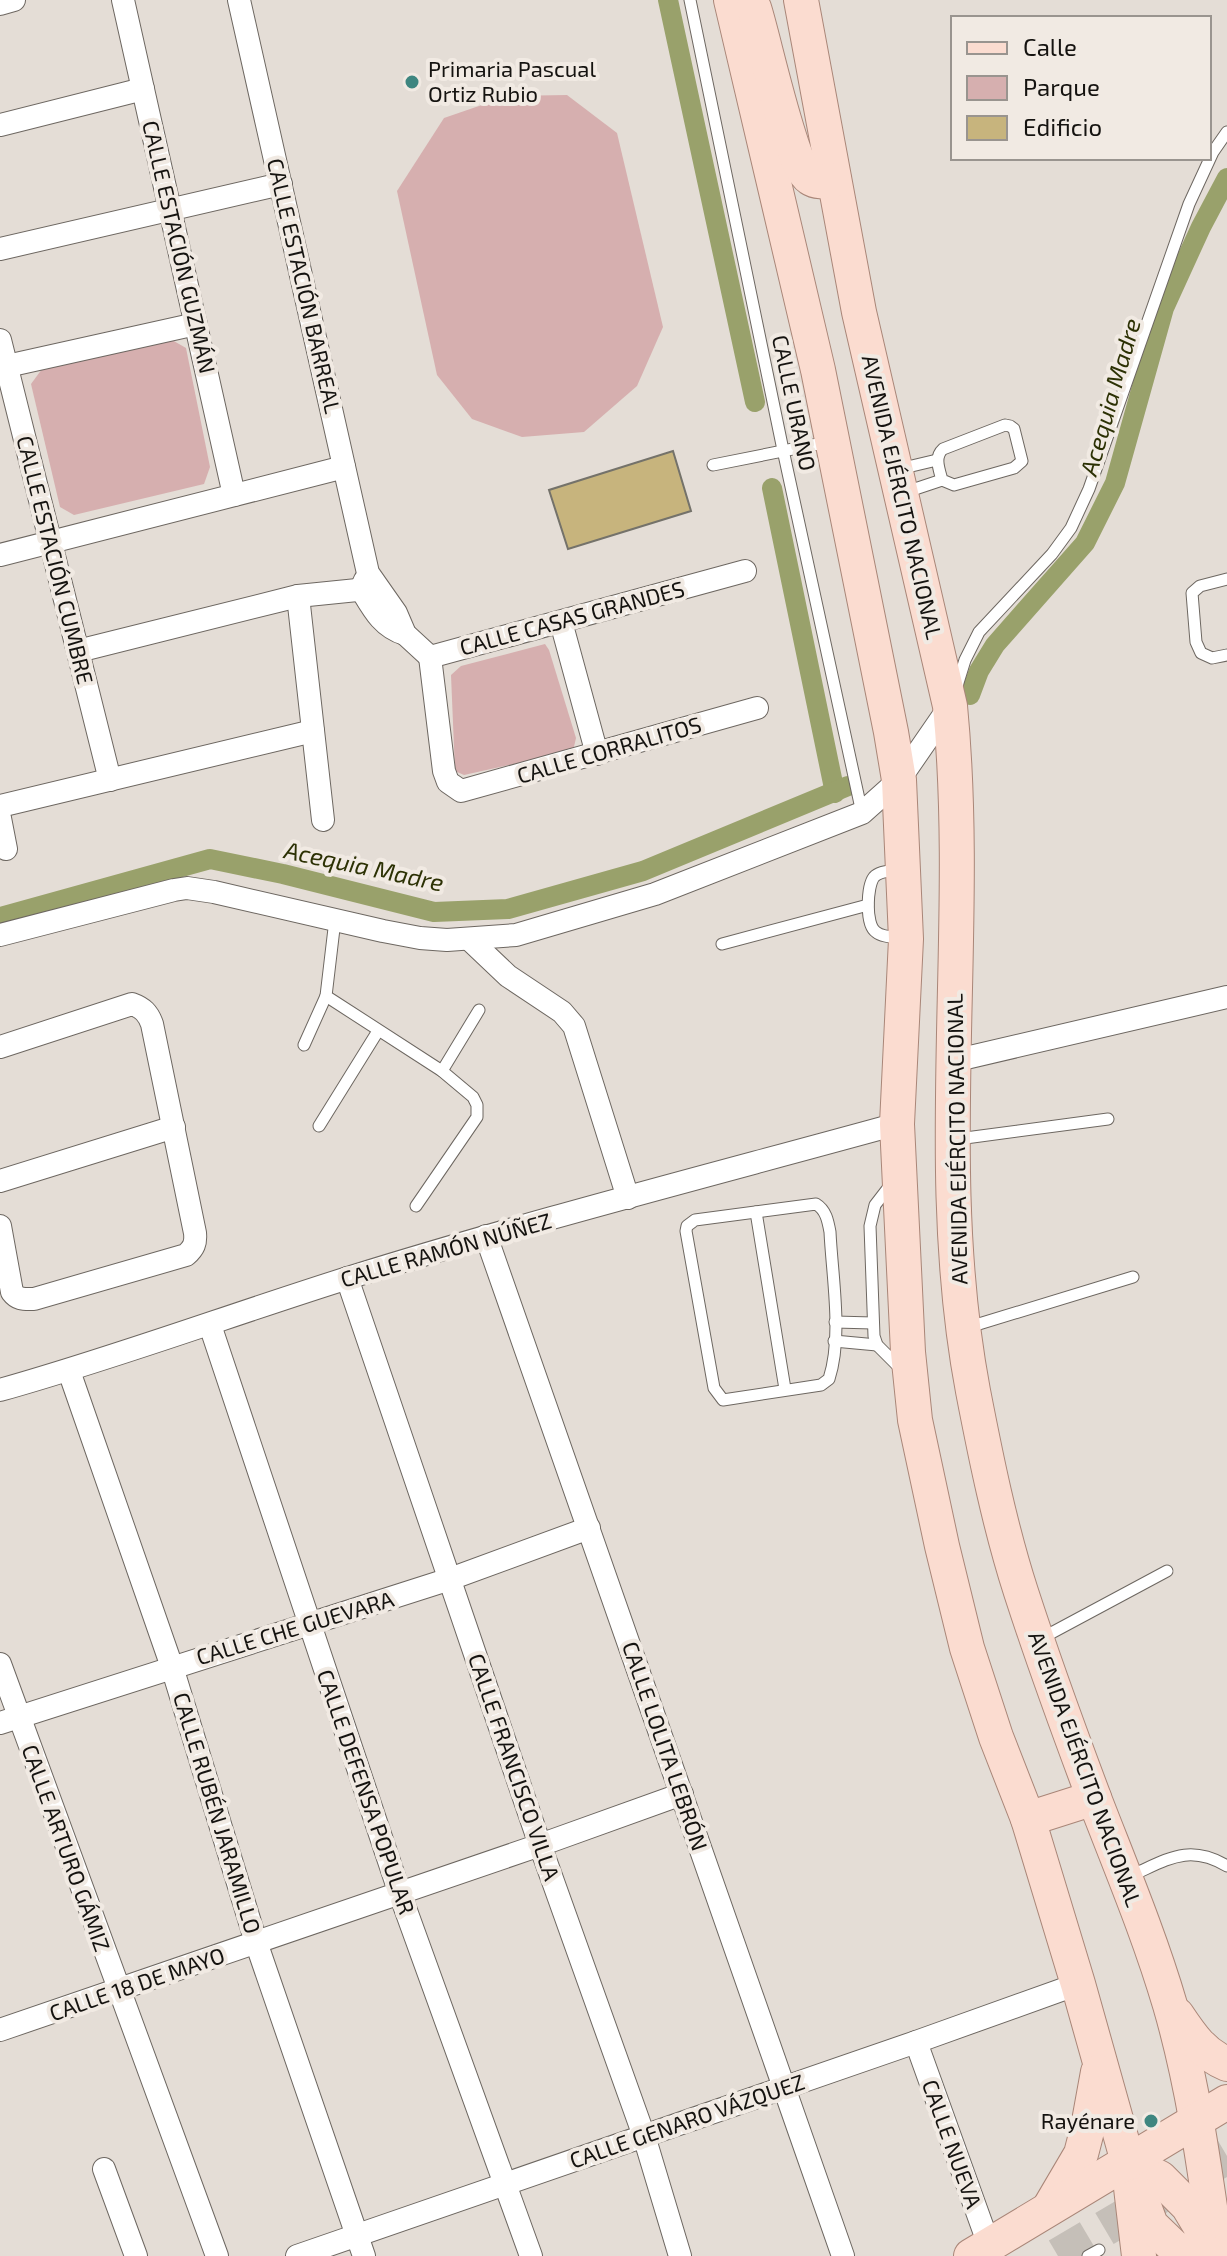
<svg xmlns="http://www.w3.org/2000/svg" width="1227" height="2256" font-family="'Exo 2',sans-serif">
<style>
.green{fill:#d6afaf}
.lines{fill:none;stroke-linecap:round;stroke-linejoin:round}
.canal{stroke:#99a16b;stroke-width:20}
.building{fill:#c7b47d;stroke:#74726a;stroke-width:2}
.trunk-tunnel{stroke:#c5bfb8;stroke-width:36;stroke-dasharray:36 18;stroke-linecap:butt}
.service-casing{stroke:#6d6761;stroke-width:13}
.minor-casing{stroke:#6d6761;stroke-width:24}
.primary-casing{stroke:#a98678;stroke-width:36}
.service{stroke:#fff;stroke-width:11}
.minor{stroke:#fff;stroke-width:22}
.primary{stroke:#fbdcd0;stroke-width:34}
.poi-dot{fill:#3e8680;stroke:#f1eae3;stroke-width:3}
.labels{text-anchor:middle;stroke-width:8;stroke-linejoin:round;paint-order:stroke}
.poi-label{font-size:22px;fill:#151310;stroke:#f1eae3;text-anchor:start}
.street-label{font-size:22px;fill:#151310;stroke:#f1eae3}
.water-label{font-size:24px;font-style:italic;fill:#2c3104;stroke:#f1eae3}
</style>
<rect width="100%" height="100%" fill="#e4ddd6"/>
<!-- green -->
<g class="green">
<polygon points="567,95 617,133 663,327 637,386 584,432 522,437 472,419 437,375 397,191 444,118 508,96"/>
<polygon points="172,340 186,348 210,467 204,484 74,515 60,507 31,384 42,369"/>
<polygon points="545,644 549,650 576,738 573,751 464,775 455,771 451,675 461,666"/>
</g>
<g class="lines">
<!-- canal -->
<g class="canal">
<polyline points="668,0 755,402"/>
<polyline points="772,488 835,793"/>
<polyline points="970,695 979,671 995,645 1085,543 1115,483 1164,308 1201,227 1227,178"/>
<polyline points="0,917 210,859 283,874 434,912 508,909 643,871 848,786"/>
</g>
</g>
<!-- building -->
<polygon class="building" points="673,451 691,511 568,549 549,490"/>
<g class="lines">
<!-- trunk-tunnel -->
<polyline class="trunk-tunnel" points="1058,2256 1227,2156"/>
<!-- service casing -->
<g class="service-casing">
<g id="service">
<polyline points="690,0 783,450 862,813"/>
<polyline points="713,465 828,442"/>
<polyline points="899,469 937,460"/>
<path d="M906 492 942 480 954 485 1014 468 1022 461 1014 429 1010 426 1005 425 943 449C934 457 939 469 942 480"/>
<polyline points="1227,579 1200,586 1192,593 1196,642 1201,653 1212,658 1227,655"/>
<polyline points="956,689 965,660 979,632 1052,554 1071,528 1089,489 1189,204 1213,152 1227,132"/>
<path d="M899 869C891 871 879 871 874 877 867 886 865 925 876 932 882 937 893 937 901 938"/>
<polyline points="335,920 326,996 442,1071 473,1097 477,1105 477,1117 416,1206"/>
<polyline points="722,944 868,905"/>
<polyline points="304,1045 326,996"/>
<polyline points="442,1071 479,1010"/>
<polyline points="319,1126 378,1031"/>
<polyline points="958,1139 1108,1119"/>
<polyline points="892,1183 875,1205 870,1226 874,1336 877,1345 901,1369"/>
<path d="M816 1204C826 1210 828 1221 830 1232 832 1276 843 1336 829 1379L821 1385 723 1400 714 1388 686 1231 687 1226 695 1220Z"/>
<polyline points="756,1212 785,1389"/>
<polyline points="835,1322 873,1323"/>
<polyline points="969,1327 1133,1277"/>
<polyline points="834,1341 877,1345"/>
<polyline points="1042,1638 1167,1571"/>
<path d="M1130 1876C1167 1860 1188 1843 1227 1866"/>
<polyline points="1088,2256 1099,2250"/>
</g>
</g>
<!-- minor casing -->
<g class="minor-casing">
<g id="minor">
<polyline points="123,0 234,495"/>
<polyline points="239,0 368,573 396,613 405,634 430,657"/>
<polyline points="0,4 14,0"/>
<polyline points="0,125 143,89"/>
<polyline points="0,249 281,184"/>
<polyline points="0,340 110,780"/>
<polyline points="7,366 196,324"/>
<polyline points="0,555 344,467"/>
<path d="M365 580 361 589C373 609 382 627 405 634"/>
<polyline points="298,596 323,820"/>
<polyline points="561,622 597,754"/>
<polyline points="78,651 298,596 377,588"/>
<polyline points="430,657 444,771 448,782 461,791 757,708"/>
<polyline points="430,657 745,571"/>
<polyline points="0,806 313,731"/>
<polyline points="0,818 6,849"/>
<polyline points="0,935 174,890 187,888 214,892 383,931 420,938 447,940 516,935 655,894 862,813 899,780 950,706"/>
<polyline points="469,939 508,976 562,1012 574,1026 628,1198"/>
<path d="M0 1047 132 1004C143 1008 148 1013 152 1024L195 1233C196 1243 194 1248 186 1255L34 1299C24 1299 18 1300 12 1292L0 1226"/>
<polyline points="953,1061 1227,997"/>
<polyline points="0,1181 174,1127"/>
<polyline points="486,1236 843,2256"/>
<polyline points="347,1278 540,1845 644,2136 680,2256"/>
<polyline points="210,1325 400,1894 531,2256"/>
<polyline points="69,1371 172,1667 256,1942 364,2256"/>
<path d="M0 1390C118 1357 233 1314 351 1277 531 1221 715 1174 897 1124"/>
<polyline points="0,1664 217,2256"/>
<polyline points="0,1723 450,1579 589,1528"/>
<polyline points="0,2030 540,1845 682,1794"/>
<polyline points="916,2042 989,2245"/>
<polyline points="104,2169 136,2256"/>
<polyline points="297,2256 916,2042 1078,1984"/>
</g>
</g>
<!-- primary casing -->
<g class="primary-casing">
<g id="primary">
<polyline points="731,0 818,370 891,732 899,780 906,939 897,1124 908,1352 915,1420 942,1546 967,1648 996,1737 1028,1819 1078,1984 1128,2162 1139,2256"/>
<path d="M801 0 859 312 950 706C972 933 930 1164 973 1391 986 1458 1000 1527 1021 1592 1044 1663 1070 1734 1096 1803 1122 1870 1150 1937 1170 2005 1194 2087 1205 2172 1217 2256"/>
<path d="M754 8C764 38 790 165 810 178 817 183 826 181 834 180"/>
<polyline points="1028,1819 1094,1798"/>
<path d="M1177 2015C1191 2036 1203 2054 1227 2064"/>
<polyline points="1128,2162 1160,2178 1188,2206 1209,2241"/>
<polyline points="1140,2195 1151,2225 1176,2249 1217,2255"/>
<polyline points="1051,2205 1081,2154 1088,2127 1098,2072"/>
<polyline points="971,2256 1227,2102"/>
</g>
</g>
<!-- service -->
<use href="#service" class="service"/>
<!-- minor -->
<use href="#minor" class="minor"/>
<!-- primary -->
<use href="#primary" class="primary"/>
</g>
<!-- markers -->
<g class="poi-dot">
<circle cx="412" cy="82" r="8"/>
<circle cx="1151" cy="2121" r="8"/>
</g>
<g class="labels">
<!-- poi labels -->
<g class="poi-label">
<text x="428" y="77">Primaria Pascual<tspan x="428" dy="25">Ortiz Rubio</tspan></text>
<text x="1135" y="2129" text-anchor="end">Rayénare</text>
</g>
<!-- street labels -->
<g class="street-label">
<text transform="translate(179 247) rotate(77)" y="8">CALLE ESTACIÓN GUZMÁN</text>
<text transform="translate(304 286) rotate(77)" y="8">CALLE ESTACIÓN BARREAL</text>
<text transform="translate(794 403) rotate(78)" y="8">CALLE URANO</text>
<text transform="translate(902 497) rotate(77)" y="8">AVENIDA EJÉRCITO NACIONAL</text>
<text transform="translate(55 560) rotate(76)" y="8">CALLE ESTACIÓN CUMBRE</text>
<text transform="translate(572 618) rotate(-15)" y="8">CALLE CASAS GRANDES</text>
<text transform="translate(609 750) rotate(-16)" y="8">CALLE CORRALITOS</text>
<text transform="translate(957 1139) rotate(-91)" y="8">AVENIDA EJÉRCITO NACIONAL</text>
<text transform="translate(446 1250) rotate(-16)" y="8">CALLE RAMÓN NÚÑEZ</text>
<text transform="translate(295 1628) rotate(-17)" y="8">CALLE CHE GUEVARA</text>
<text transform="translate(665 1746) rotate(71)" y="8">CALLE LOLITA LEBRÓN</text>
<text transform="translate(514 1767) rotate(71)" y="8">CALLE FRANCISCO VILLA</text>
<text transform="translate(1085 1769) rotate(70)" y="8">AVENIDA EJÉRCITO NACIONAL</text>
<text transform="translate(366 1792) rotate(71)" y="8">CALLE DEFENSA POPULAR</text>
<text transform="translate(217 1813) rotate(73)" y="8">CALLE RUBÉN JARAMILLO</text>
<text transform="translate(66 1848) rotate(70)" y="8">CALLE ARTURO GÁMIZ</text>
<text transform="translate(137 1984) rotate(-19)" y="8">CALLE 18 DE MAYO</text>
<text transform="translate(687 2121) rotate(-19)" y="8">CALLE GENARO VÁZQUEZ</text>
<text transform="translate(952 2144) rotate(70)" y="8">CALLE NUEVA</text>
</g>
<!-- water labels -->
<g class="water-label">
<text transform="translate(1111 397) rotate(-74)" y="8">Acequia Madre</text>
<text transform="translate(364 867) rotate(12)" y="8">Acequia Madre</text>
</g>
</g>
<!-- legend -->
<rect x="951" y="16" width="260" height="144" fill="#f1eae3" stroke="#99948f" stroke-width="2"/>
<rect x="967" y="42" width="40" height="12" fill="#fbdcd0" stroke="#99948f" stroke-width="2"/>
<text x="1023" y="56" font-size="24" fill="#151310">Calle</text>
<rect x="967" y="76" width="40" height="24" fill="#d6afaf" stroke="#99948f" stroke-width="2"/>
<text x="1023" y="96" font-size="24" fill="#151310">Parque</text>
<rect x="967" y="116" width="40" height="24" fill="#c7b47d" stroke="#99948f" stroke-width="2"/>
<text x="1023" y="136" font-size="24" fill="#151310">Edificio</text>
</svg>
